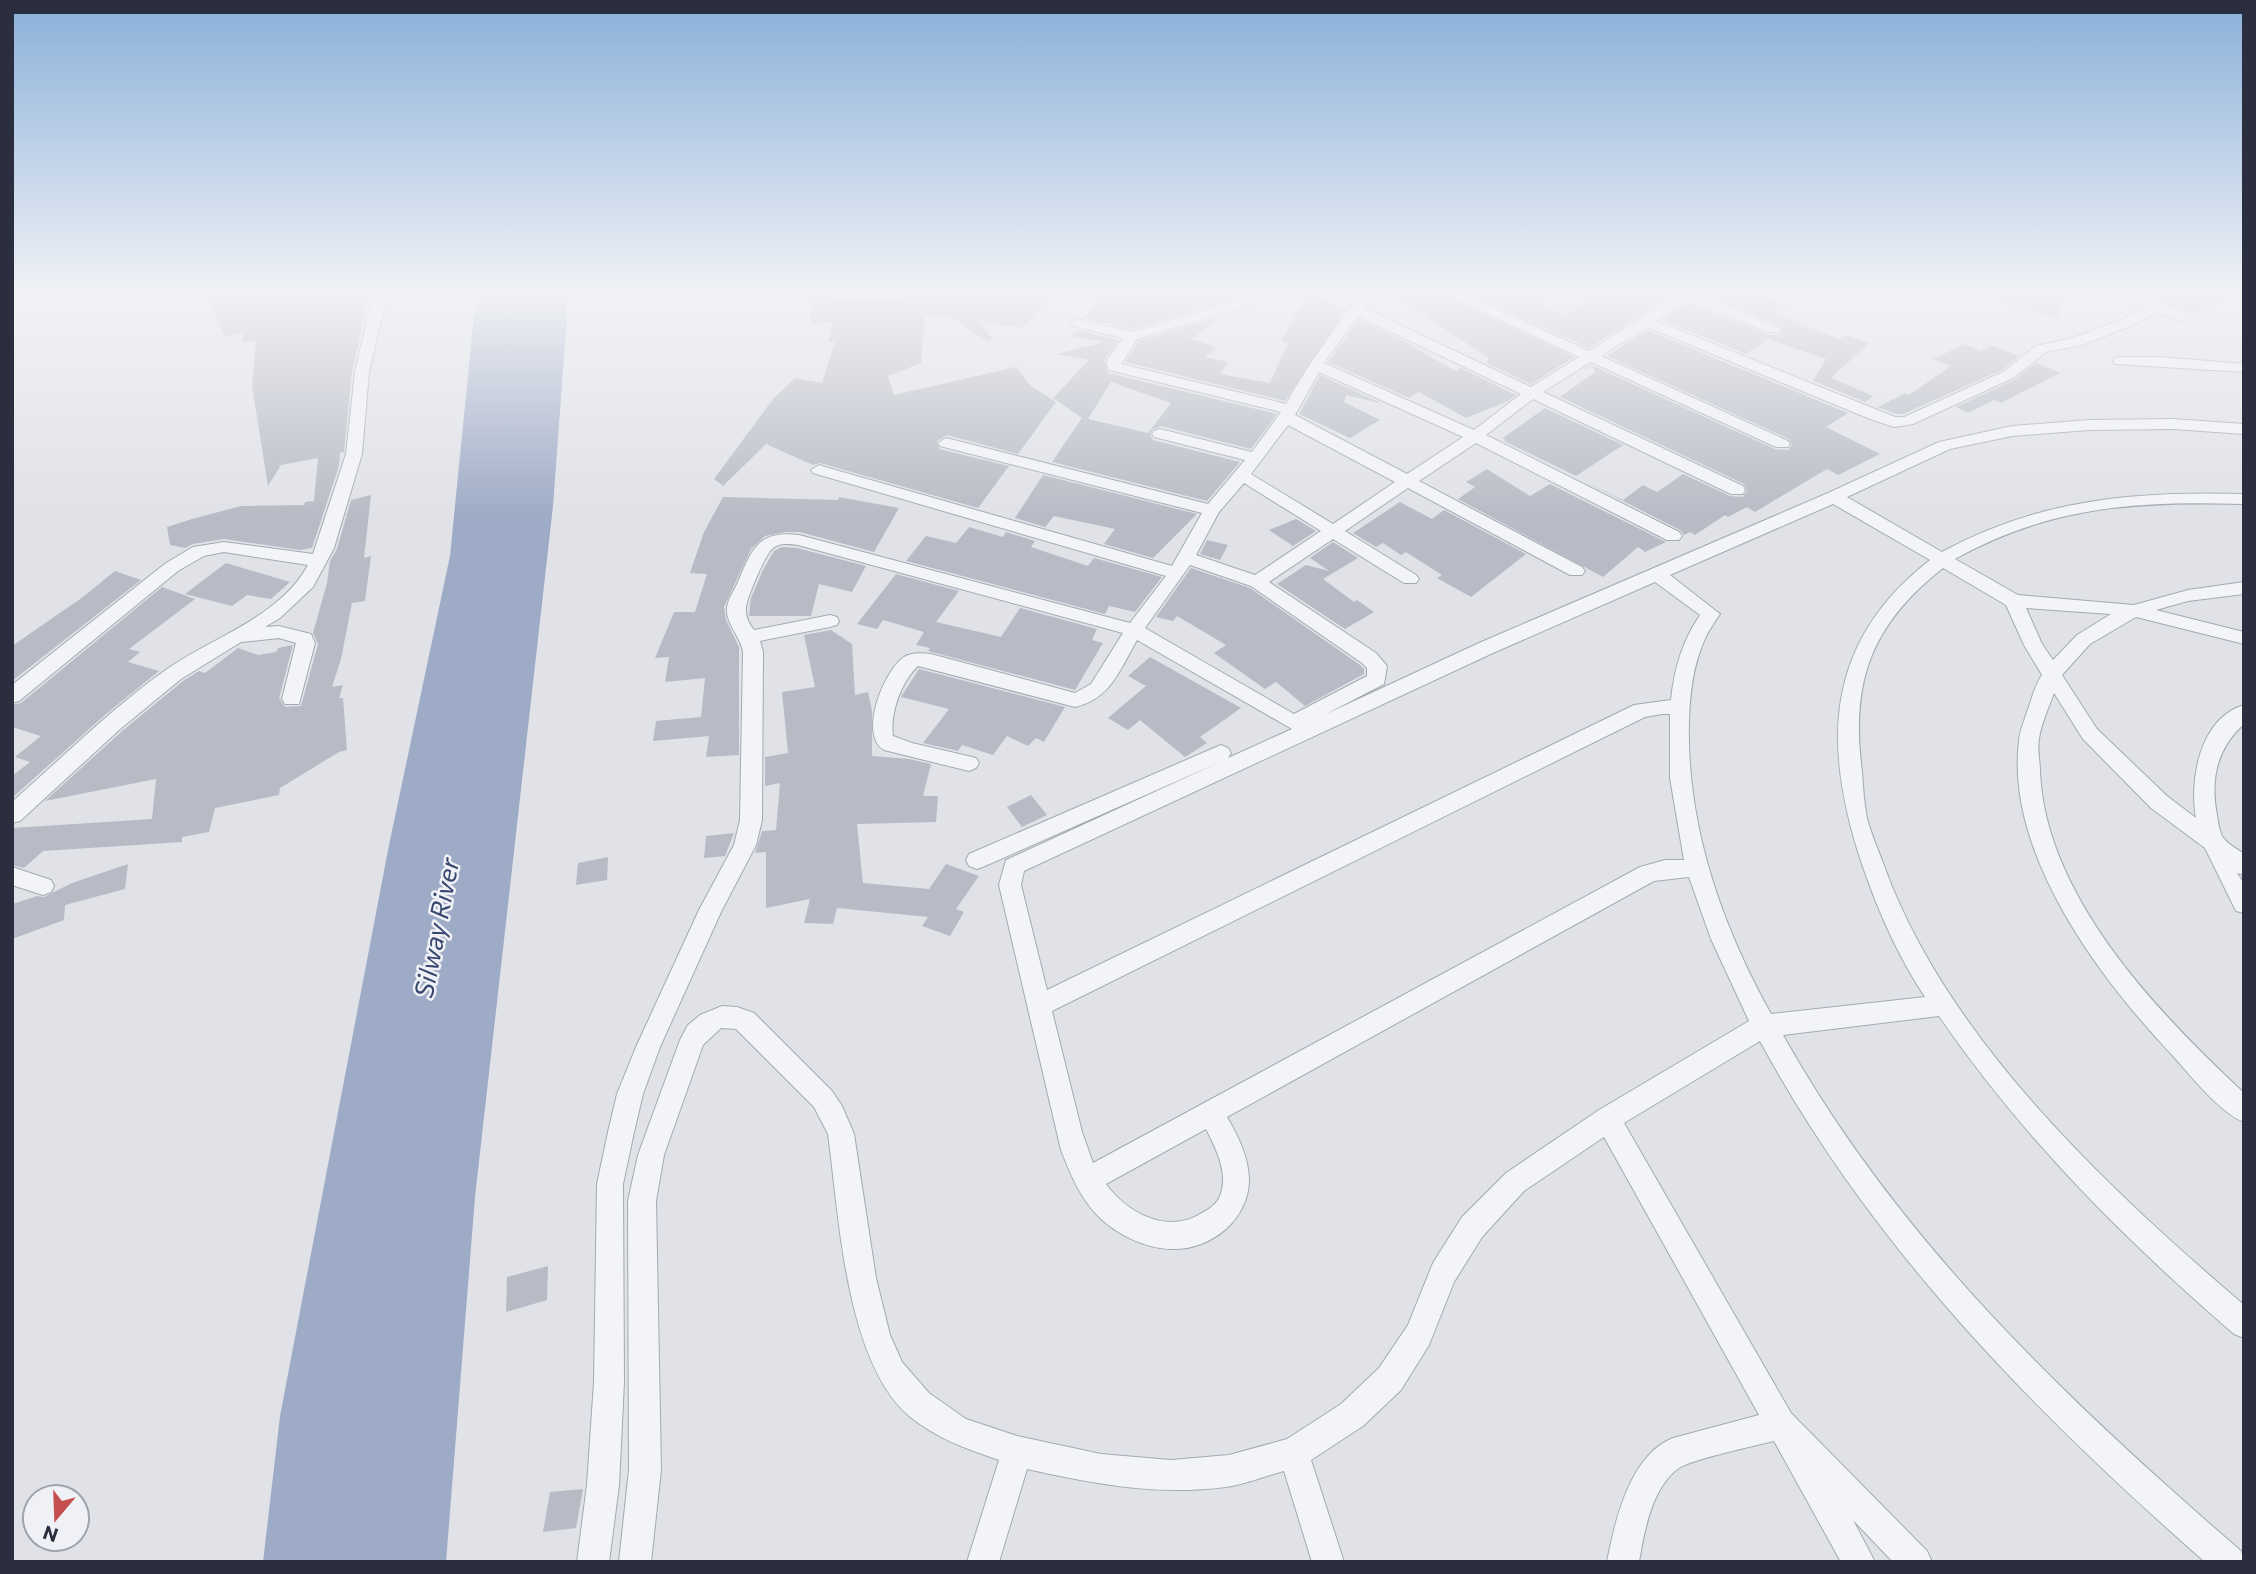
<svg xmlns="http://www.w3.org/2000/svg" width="2256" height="1574" font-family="Commissioner,sans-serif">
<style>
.built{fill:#cfd1da}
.water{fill:#9eabc6}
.building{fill:#b8bbc5;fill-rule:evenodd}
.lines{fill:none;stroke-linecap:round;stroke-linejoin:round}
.street-casing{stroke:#a6a8b2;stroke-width:2}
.street{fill:#f3f4f7;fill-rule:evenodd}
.labels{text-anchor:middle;stroke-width:5;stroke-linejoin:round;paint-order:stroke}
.water-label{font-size:26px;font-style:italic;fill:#37476f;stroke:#f0f1f6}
</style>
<rect width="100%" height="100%" fill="#e0e2e8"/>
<!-- built -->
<polygon class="built" points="1466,296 1630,296 1558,338"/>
<!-- water -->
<polygon class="water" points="480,296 566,296 567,316 553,506 475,1197 446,1562 263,1562 280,1416 389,845 450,556 474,315"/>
<!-- building -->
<g class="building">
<polygon points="205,296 369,296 352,372 344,452 340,453 339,466 312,548 300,550 224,539 193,544 185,548 170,545 167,527 192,519 241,506 304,505 305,502 314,501 318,458 281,465 268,486 252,386 256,340 242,343 244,333 226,337"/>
<polygon points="811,296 832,296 832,301 857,301 929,296 1054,296 1021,328 978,321 992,338 988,342 951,317 925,317 921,363 888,376 894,395 1016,367 1031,386 1056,402 1018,454 947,435 937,441 939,449 1009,466 978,508 820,463 813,465 766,444 723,486 714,479 773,399 795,378 822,383 835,342 828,342 833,322 811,324"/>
<polygon points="1099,296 1244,296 1132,329 1084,318"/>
<polygon points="1306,296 1318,296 1346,310 1285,401 1125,362 1139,341 1217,318 1195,337 1189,338 1217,348 1205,357 1228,362 1220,374 1270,383 1288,343 1281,341"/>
<polygon points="1395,296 1448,296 1574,357 1531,384 1486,363 1489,358"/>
<polygon points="1474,296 1525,296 1565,316 1596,296 1672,296 1589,348"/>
<polygon points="1709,296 1763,296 1789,305 1775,314 1839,339 1846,335 1869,343 1831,378 1873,396 1865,402 1813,381 1826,359 1768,339 1746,354 1662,320 1689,303 1767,334 1778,335 1782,330 1781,327"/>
<polygon points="1998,296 2068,296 2057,318 1998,301"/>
<polygon points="2150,296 2236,296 2190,315 2187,312"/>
<polygon points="1359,319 1402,340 1457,372 1459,367 1516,395 1508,401 1466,418 1419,392 1409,398 1328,362"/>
<path d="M1076 330 1119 340 1104 360 1108 373 1277 414 1251 449 1161 426 1152 430 1150 435 1153 440 1240 462 1207 501 1052 462 1082 418 1053 398 1089 360 1057 354 1105 342 1071 337ZM1111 382 1171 403 1148 433 1088 419Z"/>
<polygon points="1647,330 1848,413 1826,427 1880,454 1838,475 1827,469 1755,512 1747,507 1728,517 1725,515 1695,535 1690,532 1684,535 1680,530 1584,481 1623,500 1643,485 1657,492 1683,474 1730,496 1743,497 1747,491 1744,484 1560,397 1595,372 1592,366 1584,370 1591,365 1775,449 1788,450 1792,445 1789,439 1607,356"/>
<polygon points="1965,344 1981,351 1991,345 2019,356 2002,370 1903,414 1896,414 1878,407 1905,393 1909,395 1951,366 1933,359"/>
<polygon points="2036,363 2060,373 2001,403 1994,400 1968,413 1956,407 2014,380"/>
<polygon points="1320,375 1383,404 1346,395 1344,402 1380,420 1350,438 1299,414"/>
<polygon points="1545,408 1623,445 1576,476 1504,441 1506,440 1503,438"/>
<polygon points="1487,469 1530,496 1550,484 1666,542 1645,552 1638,547 1603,577 1458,499 1475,487 1466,482"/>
<polygon points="1043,475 1197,514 1153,558 1104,544 1115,529 1054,516 1045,527 1015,518"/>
<polygon points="371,495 364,558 371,556 365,601 352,603 341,659 332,687 343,685 339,698 343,698 347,750 339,752 280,788 279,795 215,808 209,832 182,837 182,842 43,851 24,868 12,865 12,828 152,819 156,779 45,801 121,732 183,681 199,671 205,673 238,648 258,655 276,652 278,648 293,645 279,698 285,707 301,706 318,644 313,633 327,583 330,561 337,549 351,500"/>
<polygon points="723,497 838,500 839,497 899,508 874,552 800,532 786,532 765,536 751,549 724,607 726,620 739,647 739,755 706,757 709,736 653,741 656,721 701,717 705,678 665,682 669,657 655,658 674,612 695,612 707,574 690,573 704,532"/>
<polygon points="1400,502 1432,519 1444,510 1526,554 1471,597 1437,578 1442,575 1406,552 1401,555 1383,543 1376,547 1353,533"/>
<polygon points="1296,519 1316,531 1293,546 1269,530"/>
<polygon points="969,527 1003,537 1006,532 1035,541 1031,547 1088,566 1094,558 1162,577 1135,612 1109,606 1105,614 906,561 926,536 956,543"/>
<polygon points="1207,540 1228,545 1220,560 1200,554"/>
<polygon points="1333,542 1358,558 1323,579 1354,602 1357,600 1374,612 1345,629 1277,584 1306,565 1329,571 1310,558"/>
<polygon points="782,547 797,548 866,566 852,592 819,584 811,616 749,616 751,598 763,570 774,551"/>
<polygon points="226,563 290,582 271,599 247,595 232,606 185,594"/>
<polygon points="1191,568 1250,588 1360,665 1364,669 1364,674 1305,706 1276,682 1265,689 1214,653 1226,645 1177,616 1173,621 1156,617"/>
<polygon points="115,571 141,580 12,681 12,646 83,597"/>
<polygon points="896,574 959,591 936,622 1001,637 1020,608 1097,629 1092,640 1103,643 1075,690 928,651 930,648 916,645 924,632 883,620 877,629 857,624"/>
<polygon points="162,587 195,599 129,649 140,652 128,662 159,671 106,714 12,798 12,776 30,762 15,757 41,736 12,727 12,705 21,703"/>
<polygon points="831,630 852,644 855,695 868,692 872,711 872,756 909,759 931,764 923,796 938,796 936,822 857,824 863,883 929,889 946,864 979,876 956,909 964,912 950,936 922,926 928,917 837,908 833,924 804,923 810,899 766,908 766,852 755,853 762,831 776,830 780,783 765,786 765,757 788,753 782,692 815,687 804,635"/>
<polygon points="1150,657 1241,708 1200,737 1207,743 1185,757 1140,720 1128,730 1108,718 1146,686 1128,676"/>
<polygon points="919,669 1065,707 1044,742 1036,738 1028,746 1007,736 993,755 962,745 958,751 923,743 949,709 901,697"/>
<polygon points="1031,795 1047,815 1022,827 1007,807"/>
<polygon points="734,833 725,856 704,858 706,836"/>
<polygon points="608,857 607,880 576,885 578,863"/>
<polygon points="128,864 125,889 65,905 64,920 12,939 13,904 37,896 44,897 72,883"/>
<polygon points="548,1266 547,1300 506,1312 507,1277"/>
<polygon points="583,1489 576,1528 543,1532 550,1492"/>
</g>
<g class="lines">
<!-- street casing -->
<g class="street-casing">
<g id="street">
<path d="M373 296H387L369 372 362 454 334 548 313 587 280 618 265 627 279 626 311 634 315 643 299 704H285L282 699 296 643 279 638 241 642 181 679 119 730 20 821 12 823V802C63 757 112 708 167 669 213 637 280 617 308 565L224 552 204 556 178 571 19 701 12 703V685L166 563 193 547 224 542 313 554 346 454 355 372Z"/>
<path d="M1253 296H1274L1272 299 1137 339 1121 364 1286 404C1307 365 1334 330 1359 296H1373L1364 308 1531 387 1579 357 1450 296H1468L1589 351 1677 296H1703L1780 329 1778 332H1768L1689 300 1656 321 1895 417H1904L2003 372 2036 346 2073 338 2123 319 2145 307 2124 296H2143L2186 314 2188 317 2181 321 2156 312 2133 325 2082 345 2046 352 2013 378 1913 424 1894 427 1870 419 1647 327 1601 356 1788 441 1790 444 1788 447H1776L1591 362 1543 392 1743 486 1745 490 1743 494H1731L1533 399 1486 435 1679 532 1682 536 1679 540H1667L1476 443 1419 481 1582 567 1585 571 1582 575H1570L1408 488 1345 531 1416 575 1419 579 1416 583H1404L1333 539 1269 582 1376 653 1387 666 1384 684 1324 715 1479 643 1828 493 1939 442 2012 426 2089 420 2173 419 2244 424V434L2173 429 2089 430 2012 436 1950 449 1847 497 1942 552C2039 499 2135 491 2244 494V504C2137 501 2050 506 1955 559L2018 595 2134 605 2188 590 2244 582V594L2188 601 2156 610 2244 632V644L2136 617 2090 644 2062 675 2097 729 2167 796 2196 818C2189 780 2200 718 2244 705V724C2217 748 2210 779 2217 815 2218 821 2219 830 2222 836 2226 843 2237 849 2244 854V875L2237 873 2244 884V913L2236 911 2205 848 2151 808 2083 739 2054 693C2049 707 2041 724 2039 739 2037 749 2040 761 2040 771 2045 896 2157 1012 2244 1093V1122C2220 1113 2191 1076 2174 1057 2100 979 2005 854 2019 740 2020 730 2025 719 2028 709 2032 698 2035 685 2042 675L2024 645 2006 605 1943 568C1872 624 1850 681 1862 771 1863 787 1864 803 1867 818 1871 834 1878 849 1883 863 1945 1037 2106 1187 2244 1305V1338L2234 1334C2123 1238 2022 1137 1939 1016L1783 1035C1896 1238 2066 1400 2241 1551L2244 1562H2205C2032 1410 1870 1245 1760 1041L1624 1123 1791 1413 1927 1551 1932 1562H1893L1853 1520 1875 1562H1841L1774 1441C1754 1446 1693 1459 1679 1468 1652 1487 1644 1532 1639 1562H1607C1615 1520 1630 1455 1673 1438L1759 1415 1604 1137 1524 1191 1482 1237 1454 1282 1429 1345 1401 1390 1363 1426 1311 1460 1344 1562H1312L1284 1471C1265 1476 1246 1484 1226 1487 1158 1496 1094 1484 1027 1469L999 1562H967L999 1460C966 1449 936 1438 909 1416 845 1361 839 1213 828 1134L814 1107 736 1029 721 1028 703 1045 664 1155 656 1201 661 1470 651 1562H619L629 1470 628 1201 638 1155 680 1040 688 1025 700 1015 722 1006 737 1007 754 1013 832 1091 842 1106 854 1134 876 1278 890 1335 902 1362 929 1393 966 1419 1017 1436 1101 1454 1171 1460 1229 1455 1287 1439 1341 1404 1379 1368 1408 1325 1433 1263 1462 1217 1506 1173 1599 1110 1749 1021 1711 939 1689 877 1654 881 1227 1117C1238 1136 1248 1156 1249 1178 1250 1219 1211 1251 1170 1249 1144 1248 1116 1234 1098 1216 1080 1198 1070 1173 1061 1150L999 885 1006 860 1220 762 985 866 977 869 969 866 966 860 969 854 1214 748 1221 745 1228 748 1231 753 1228 758 1292 729 1137 640C1120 669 1111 699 1075 707L918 666C901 682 890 713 893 736L912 743 976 758 979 763 976 768 969 771 884 750C858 735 884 670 904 657 912 652 922 653 931 654L1075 693 1091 684 1123 633 798 545C790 544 779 542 772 549 765 555 745 601 746 610 746 618 749 623 754 630L830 615 837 617 839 621 837 625 830 627 760 641 763 652 762 820 756 845 721 912 660 1047 643 1094 634 1132 623 1184 624 1382 619 1485 609 1562H577L587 1485 594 1382 597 1184 608 1132 617 1094 636 1047 699 910 734 845 740 820 743 652C741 637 725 623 727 607 728 599 735 589 738 582 752 548 759 530 799 535L1130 623 1166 576 813 473 811 470 819 465 825 467 1172 566 1202 513 940 446 938 443 946 438 1208 504 1245 460 1154 437 1152 434 1154 431 1160 429 1252 452 1281 412 1109 370 1106 362 1123 338 1072 326 1070 323 1077 319 1132 332ZM1358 316 1521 394 1474 430 1324 363ZM1319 372 1463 437 1407 474 1295 415ZM1288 425 1395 482 1333 524 1251 474ZM1244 483 1321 531 1255 575 1196 555 1219 512ZM1833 504 1930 560C1823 643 1822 747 1863 867 1878 911 1899 958 1925 997L1771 1014C1721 924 1686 824 1689 720 1690 693 1693 666 1704 641 1708 631 1714 623 1720 614L1670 575ZM1190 565 1251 586 1362 663 1367 668V676L1294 714 1145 628ZM1655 582 1700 615C1682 641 1674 670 1671 700L1634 705 1047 990 1021 885 1024 871 1493 653ZM2026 608 2111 614 2077 635 2053 660 2042 644ZM1662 714H1670V778L1684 860H1665L1640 867 1093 1163 1082 1132 1052 1011 1645 717ZM1206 1129C1216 1149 1229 1173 1220 1196 1217 1204 1208 1210 1200 1214 1167 1234 1127 1213 1106 1184Z"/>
<polygon points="2120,357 2160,357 2244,364 2244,372 2115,364 2113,361 2115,358"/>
<polygon points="12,867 51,880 54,886 51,892 43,895 12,885"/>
</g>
</g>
<!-- street -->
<use href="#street" class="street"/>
</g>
<!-- sky -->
<linearGradient id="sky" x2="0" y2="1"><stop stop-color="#8ab0da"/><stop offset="0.57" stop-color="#f1f2f5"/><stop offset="1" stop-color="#f1f2f5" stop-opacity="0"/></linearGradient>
<rect width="2256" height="516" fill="url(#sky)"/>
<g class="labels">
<!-- water labels -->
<g class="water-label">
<text transform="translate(437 928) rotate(-79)" y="9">Silway River</text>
</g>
</g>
<!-- border -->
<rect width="2256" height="1574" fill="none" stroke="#2a2e3e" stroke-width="28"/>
<!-- north arrow -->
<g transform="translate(56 1518) rotate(199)"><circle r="33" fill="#f0f1f6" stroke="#a1a3ac" stroke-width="2"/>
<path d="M0-5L12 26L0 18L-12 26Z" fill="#c44f4e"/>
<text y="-10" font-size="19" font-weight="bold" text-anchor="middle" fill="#2a2e3e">N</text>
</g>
</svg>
